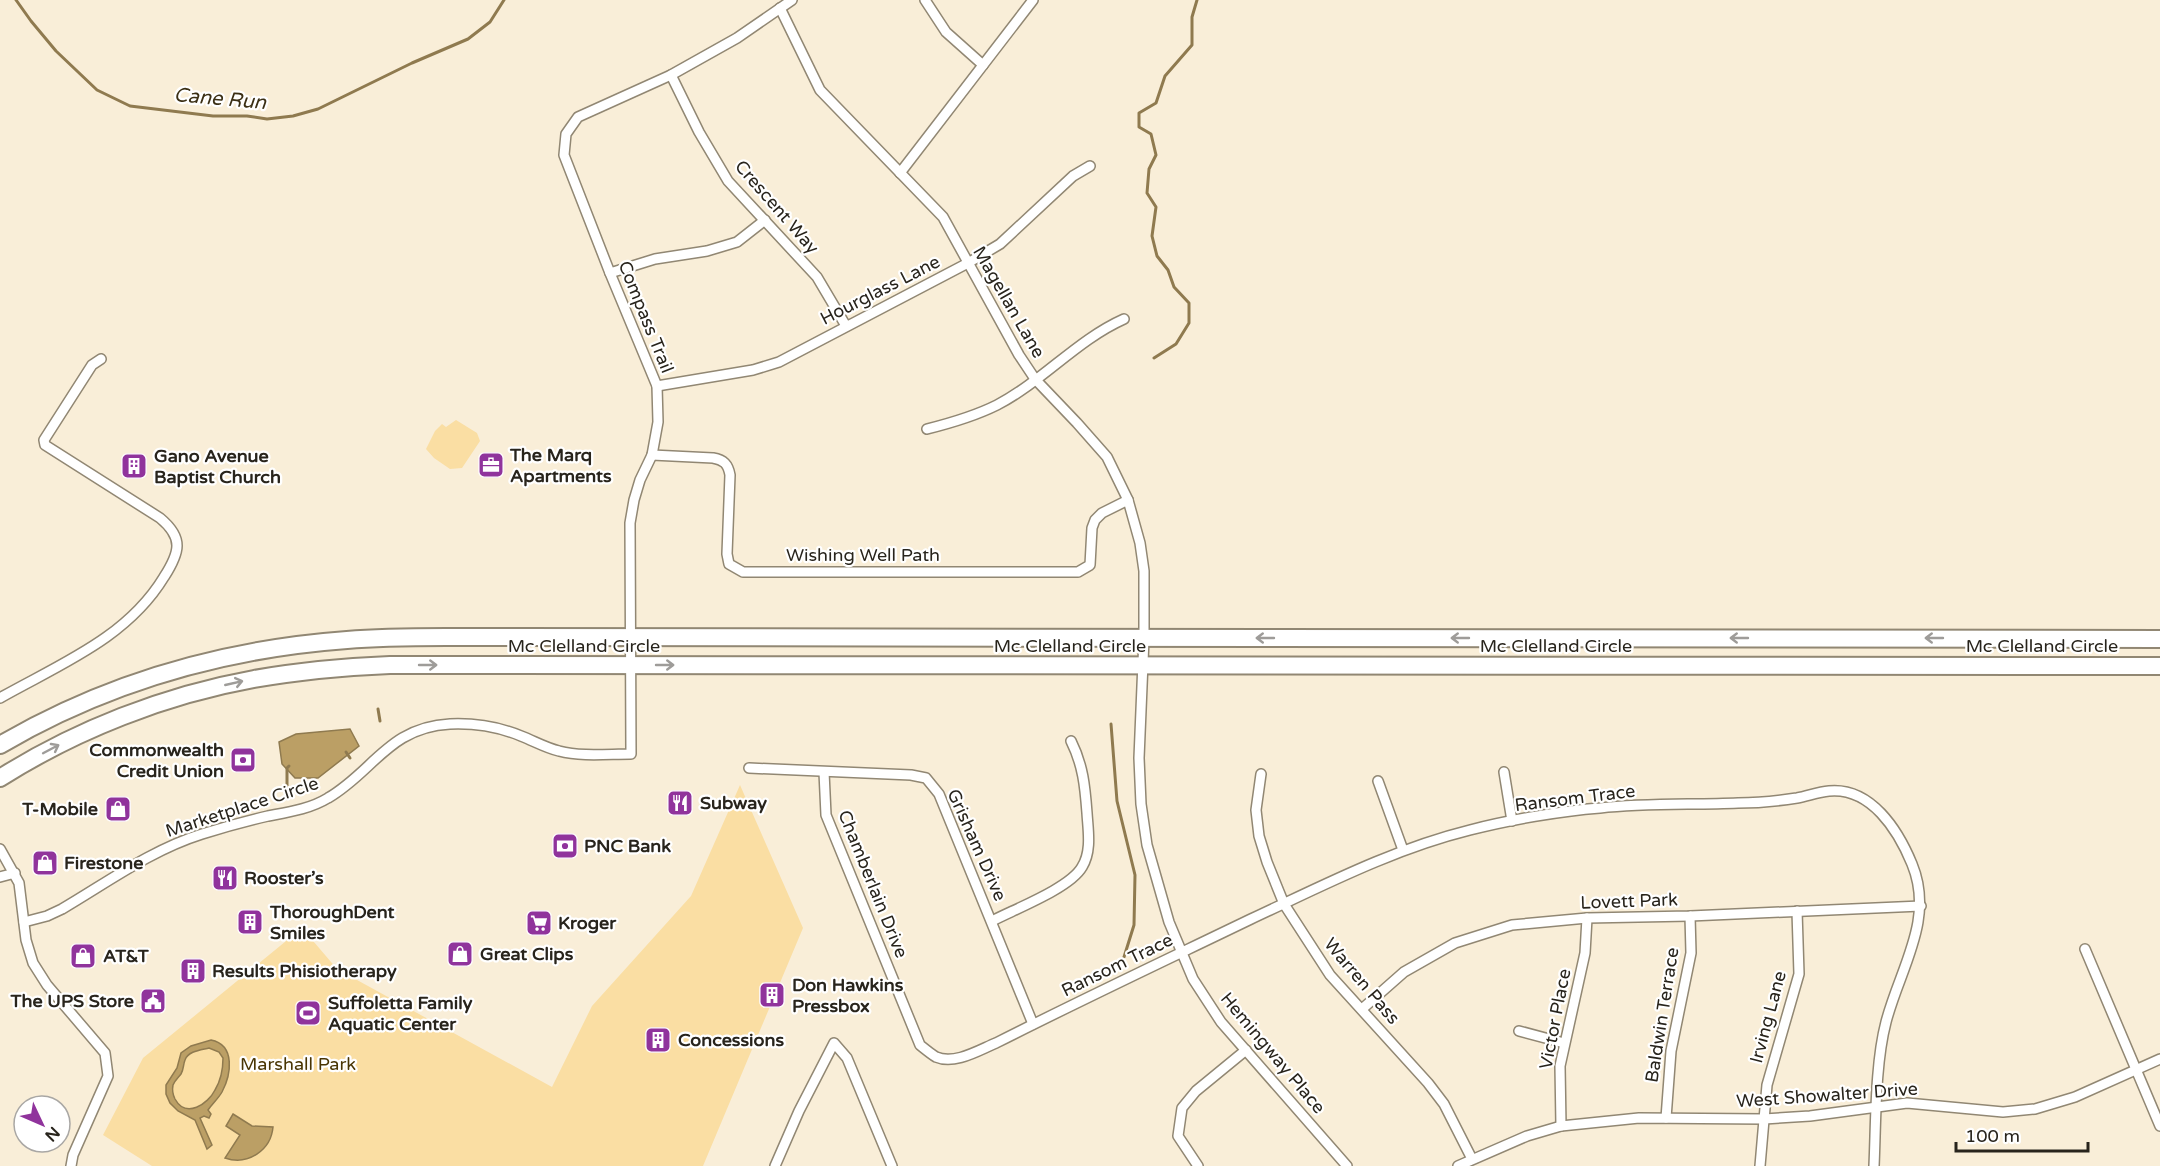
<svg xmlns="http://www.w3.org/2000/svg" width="2160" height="1166" font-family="'Varela Round',sans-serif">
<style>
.green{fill:#fadea3}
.water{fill:#bb9f65;stroke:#8f7a4f;stroke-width:1.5;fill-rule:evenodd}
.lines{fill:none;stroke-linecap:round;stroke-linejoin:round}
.stream{stroke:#8f7a4f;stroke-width:3}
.minor-casing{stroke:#918773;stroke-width:12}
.trunk-casing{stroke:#918773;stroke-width:20}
.minor{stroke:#fff;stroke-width:9}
.trunk{stroke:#fff;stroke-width:16}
.oneway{stroke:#9e9c99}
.labels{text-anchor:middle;stroke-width:4.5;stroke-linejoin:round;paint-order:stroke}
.street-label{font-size:18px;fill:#28241c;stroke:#fff}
.poi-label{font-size:18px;font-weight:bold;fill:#28241c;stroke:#fff;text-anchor:start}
.park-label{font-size:18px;fill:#493503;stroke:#fff}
.water-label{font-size:20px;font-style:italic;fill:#3b2f14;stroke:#fff}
</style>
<rect width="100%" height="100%" fill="#f9eed8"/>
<!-- green -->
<g class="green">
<polygon points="456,420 477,433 480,441 462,468 450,469 434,458 426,449 435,431 442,424 446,427"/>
<polygon points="740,785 803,928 703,1166 152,1166 103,1135 143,1058 302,928 337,969 552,1087 592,1006 691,896"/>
</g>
<!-- water -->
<g class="water">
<polygon points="350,729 359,746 318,778 295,778 282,764 279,742 296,734"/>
<path d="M211 1040C236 1045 231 1075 222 1092 218 1099 212 1104 208 1110L211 1114 209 1118 204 1116 200 1118 212 1145 207 1149 195 1120 178 1111 170 1103 166 1094V1085L177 1068 181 1053 191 1046ZM209 1048 219 1052 223 1058C223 1068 221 1080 215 1090 208 1104 186 1119 175 1099 173 1095 172 1090 173 1085 175 1080 178 1078 181 1074 184 1069 183 1065 185 1060 188 1051 201 1050 209 1048Z"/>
<path d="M233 1114 252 1126 273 1127C271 1150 248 1166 225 1158L240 1135 226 1126Z"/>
</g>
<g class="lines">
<!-- stream -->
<g class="stream">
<polyline points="16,0 31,21 56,51 97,90 130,106 213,116 247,116 267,119 293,116 318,109 412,63 468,39 490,22 504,0"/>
<polyline points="1154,358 1176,344 1189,323 1189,303 1174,287 1168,270 1157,256 1152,236 1156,207 1147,193 1149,169 1156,155 1151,134 1139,127 1139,113 1156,103 1165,76 1192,45 1192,17 1197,0"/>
<polyline points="378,709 380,721"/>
<polyline points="1111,724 1117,801 1135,875 1134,925 1124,957"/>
<polyline points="346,752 350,758"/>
<polyline points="287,790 287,768 289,766"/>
</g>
<!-- minor casing -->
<g class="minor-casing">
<g id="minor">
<polyline points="925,0 946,32 983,65"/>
<polyline points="780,8 820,90 943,217 1019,355 1035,379 1077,423 1107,457 1128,500 1140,543 1144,571 1144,638 1139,758 1141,804 1147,845 1169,922 1193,979 1221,1022 1347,1166"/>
<polyline points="671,75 699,132 728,181 817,277 846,326"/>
<polyline points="900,173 1033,0"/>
<polyline points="610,273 655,259 707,251 737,242 765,220"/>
<polyline points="657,386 753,370 779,362 968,263 1000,244 1073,176 1090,166"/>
<path d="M927 429C951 423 975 416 997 405 1043 381 1077 340 1124 319"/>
<path d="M652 455 713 458C724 460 728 464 730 475L727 554 729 564 743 572H1078L1090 565 1092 528 1095 520 1102 513 1128 500"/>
<path d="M0 698C60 664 127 638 164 577 180 552 184 538 160 518L45 445 44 440 92 365 101 359"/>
<polyline points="749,768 911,775 926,778 939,794 1033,1024"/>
<path d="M824 772 826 815 920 1045C925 1049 931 1054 936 1057 955 1065 979 1050 996 1043 1081 1000 1166 960 1251 919 1322 886 1393 849 1470 830 1509 820 1560 811 1600 808 1646 803 1692 805 1738 803 1758 803 1778 801 1797 798 1808 796 1818 792 1829 791 1871 787 1898 830 1912 864 1935 920 1900 968 1886 1022 1875 1064 1876 1122 1874 1166"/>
<polyline points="1504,772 1512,821"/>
<polyline points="1261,774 1256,810 1259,836 1267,862 1284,904 1330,975 1428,1083 1444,1104 1472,1159"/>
<polyline points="1378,781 1403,850"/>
<polyline points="0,849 19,883 26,940 33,963 47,985 105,1053 108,1076 73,1155 71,1166"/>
<polyline points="0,877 15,873"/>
<path d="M992 921C1015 909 1070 888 1082 867 1092 851 1088 830 1087 813 1085 786 1083 765 1071 741"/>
<path d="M24 922 47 916 62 909C108 882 151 850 202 834 224 827 246 821 268 816 289 812 310 809 328 798 373 772 389 727 450 724 473 723 499 727 521 736 534 741 546 748 559 751 582 757 607 754 631 754L630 523 634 500 640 480 652 455 658 422 657 386 610 273 564 155 566 134 578 117 671 75 737 38 792 0"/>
<polyline points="2085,949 2160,1126"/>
<polyline points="1362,1009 1404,972 1455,943 1512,925 1587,918 1690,916 1921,906"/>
<polyline points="1519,1031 1564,1043"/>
<polyline points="1666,1118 1671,1051 1691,953 1690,916"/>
<polyline points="1561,1126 1560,1066 1585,953 1587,918"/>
<polyline points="775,1166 799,1111 834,1043 847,1058 892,1166"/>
<polyline points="1198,1166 1178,1136 1182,1108 1196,1091 1246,1050"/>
<polyline points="1458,1166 1527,1136 1561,1126 1639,1118 1764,1119 1810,1116 1907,1103 2003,1112 2035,1109 2075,1097 2160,1059"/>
<polyline points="1760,1166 1767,1085 1799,974 1797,911"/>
</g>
</g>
<!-- trunk casing -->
<g class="trunk-casing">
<g id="trunk">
<path d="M0 745C106 683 224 649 347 640 391 636 435 637 479 637L2160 639"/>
<path d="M0 778C76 730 165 695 254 679 299 671 344 667 390 665L2160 666"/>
</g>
</g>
<!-- minor -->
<use href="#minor" class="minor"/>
<!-- trunk -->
<use href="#trunk" class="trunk"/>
</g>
<!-- one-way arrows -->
<defs><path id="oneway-shaft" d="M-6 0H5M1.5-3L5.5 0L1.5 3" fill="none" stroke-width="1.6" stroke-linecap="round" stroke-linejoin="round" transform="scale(1.5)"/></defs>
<g class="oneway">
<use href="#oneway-shaft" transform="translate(1265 638) rotate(180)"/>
<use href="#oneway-shaft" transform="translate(1460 638) rotate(180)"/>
<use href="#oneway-shaft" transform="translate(1739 638) rotate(180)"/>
<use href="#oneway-shaft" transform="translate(1934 638) rotate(-180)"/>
<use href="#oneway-shaft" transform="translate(428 665)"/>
<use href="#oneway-shaft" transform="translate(665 665)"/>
<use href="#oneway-shaft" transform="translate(234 683) rotate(-13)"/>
<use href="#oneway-shaft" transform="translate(51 749) rotate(-28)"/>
</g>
<!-- icons -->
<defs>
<g id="office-square" transform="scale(1.35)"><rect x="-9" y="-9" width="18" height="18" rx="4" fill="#90339c" stroke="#fff"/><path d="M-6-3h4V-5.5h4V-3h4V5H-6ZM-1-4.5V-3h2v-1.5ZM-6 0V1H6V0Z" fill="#fff"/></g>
<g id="building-square" transform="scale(1.35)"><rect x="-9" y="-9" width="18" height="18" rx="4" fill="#90339c" stroke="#fff"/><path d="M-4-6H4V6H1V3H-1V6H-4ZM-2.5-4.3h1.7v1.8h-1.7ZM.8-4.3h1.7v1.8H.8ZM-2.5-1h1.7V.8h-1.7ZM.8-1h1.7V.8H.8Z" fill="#fff"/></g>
<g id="bank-square" transform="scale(1.35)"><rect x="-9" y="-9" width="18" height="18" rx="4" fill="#90339c" stroke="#fff"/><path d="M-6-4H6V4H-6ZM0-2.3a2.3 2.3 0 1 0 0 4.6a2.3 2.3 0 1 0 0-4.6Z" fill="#fff"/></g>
<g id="restaurant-square" transform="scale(1.35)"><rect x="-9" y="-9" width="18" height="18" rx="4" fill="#90339c" stroke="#fff"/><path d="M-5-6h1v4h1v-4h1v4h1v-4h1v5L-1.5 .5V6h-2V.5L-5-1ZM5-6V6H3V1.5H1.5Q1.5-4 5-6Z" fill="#fff"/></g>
<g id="shop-square" transform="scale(1.35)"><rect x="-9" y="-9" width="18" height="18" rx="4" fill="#90339c" stroke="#fff"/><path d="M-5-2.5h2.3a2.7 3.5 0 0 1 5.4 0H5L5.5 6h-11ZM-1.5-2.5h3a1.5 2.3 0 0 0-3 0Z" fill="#fff"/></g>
<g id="supermarket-square" transform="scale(1.35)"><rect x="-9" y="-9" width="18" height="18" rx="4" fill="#90339c" stroke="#fff"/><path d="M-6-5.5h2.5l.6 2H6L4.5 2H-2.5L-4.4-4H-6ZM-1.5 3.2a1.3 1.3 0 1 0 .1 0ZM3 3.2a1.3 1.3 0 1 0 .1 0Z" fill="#fff"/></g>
<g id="civic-square" transform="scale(1.35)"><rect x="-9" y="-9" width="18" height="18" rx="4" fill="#90339c" stroke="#fff"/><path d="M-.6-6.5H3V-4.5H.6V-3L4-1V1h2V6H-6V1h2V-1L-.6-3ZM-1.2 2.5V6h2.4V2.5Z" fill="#fff"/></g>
<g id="stadium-square" transform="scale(1.35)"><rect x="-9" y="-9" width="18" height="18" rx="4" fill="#90339c" stroke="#fff"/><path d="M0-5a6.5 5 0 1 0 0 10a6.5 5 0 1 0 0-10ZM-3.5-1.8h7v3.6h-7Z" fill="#fff"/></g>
</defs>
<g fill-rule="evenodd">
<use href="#office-square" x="491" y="465"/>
<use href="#building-square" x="134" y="466"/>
<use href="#bank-square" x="243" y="760"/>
<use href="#restaurant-square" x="680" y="803"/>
<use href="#shop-square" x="118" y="809"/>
<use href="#bank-square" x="565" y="846"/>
<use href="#shop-square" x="45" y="863"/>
<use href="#restaurant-square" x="225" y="878"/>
<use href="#building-square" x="250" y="922"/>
<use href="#supermarket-square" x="539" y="923"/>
<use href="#shop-square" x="460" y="954"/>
<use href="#shop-square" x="83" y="956"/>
<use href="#building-square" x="193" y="971"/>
<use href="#building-square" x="772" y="995"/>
<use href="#civic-square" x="153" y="1001"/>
<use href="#stadium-square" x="308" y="1013"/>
<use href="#building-square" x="658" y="1040"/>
</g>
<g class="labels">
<!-- street labels -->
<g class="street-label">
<text transform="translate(777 207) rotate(49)" y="6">Crescent Way</text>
<text transform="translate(880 290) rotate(-27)" y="6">Hourglass Lane</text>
<text transform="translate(1009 302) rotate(60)" y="6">Magellan Lane</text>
<text transform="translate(646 317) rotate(68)" y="6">Compass Trail</text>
<text x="863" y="561">Wishing Well Path</text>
<text x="584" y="652">Mc Clelland Circle</text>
<text x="1070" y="652">Mc Clelland Circle</text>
<text x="1556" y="652">Mc Clelland Circle</text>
<text x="2042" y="652">Mc Clelland Circle</text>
<text transform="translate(1575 798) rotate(-7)" y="6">Ransom Trace</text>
<text transform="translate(242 807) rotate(-18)" y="6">Marketplace Circle</text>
<text transform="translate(977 845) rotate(66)" y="6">Grisham Drive</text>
<text transform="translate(873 884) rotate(68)" y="6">Chamberlain Drive</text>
<text transform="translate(1629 901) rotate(-2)" y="6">Lovett Park</text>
<text transform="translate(1117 965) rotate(-26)" y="6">Ransom Trace</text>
<text transform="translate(1362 981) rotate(50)" y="6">Warren Pass</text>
<text transform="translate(1662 1015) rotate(-81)" y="6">Baldwin Terrace</text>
<text transform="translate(1768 1017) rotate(-75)" y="6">Irving Lane</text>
<text transform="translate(1555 1019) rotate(-79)" y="6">Victor Place</text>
<text transform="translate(1273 1053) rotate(50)" y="6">Hemingway Place</text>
<text transform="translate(1827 1095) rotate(-4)" y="6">West Showalter Drive</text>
</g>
<!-- poi labels -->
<g class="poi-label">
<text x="510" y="461">The Marq<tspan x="510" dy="21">Apartments</tspan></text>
<text x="154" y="462">Gano Avenue<tspan x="154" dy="21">Baptist Church</tspan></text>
<text x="224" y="756" text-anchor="end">Commonwealth<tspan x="224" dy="21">Credit Union</tspan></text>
<text x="700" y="809">Subway</text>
<text x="98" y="815" text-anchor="end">T-Mobile</text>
<text x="584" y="852">PNC Bank</text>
<text x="64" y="869">Firestone</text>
<text x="244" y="884">Rooster’s</text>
<text x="270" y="918">ThoroughDent<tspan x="270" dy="21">Smiles</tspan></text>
<text x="558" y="929">Kroger</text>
<text x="480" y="960">Great Clips</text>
<text x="103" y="962">AT&amp;T</text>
<text x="212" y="977">Results Phisiotherapy</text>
<text x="792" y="991">Don Hawkins<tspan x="792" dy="21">Pressbox</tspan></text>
<text x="134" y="1007" text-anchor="end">The UPS Store</text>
<text x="328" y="1009">Suffoletta Family<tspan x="328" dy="21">Aquatic Center</tspan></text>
<text x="678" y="1046">Concessions</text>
</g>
<!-- park labels -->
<g class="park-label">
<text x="298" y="1070">Marshall Park</text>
</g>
<!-- water labels -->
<g class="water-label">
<text transform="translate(220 98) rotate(5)" y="7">Cane Run</text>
</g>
</g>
<!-- north arrow -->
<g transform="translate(42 1124) rotate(134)"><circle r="28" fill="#ffffff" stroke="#a9a7a4" stroke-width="1.5"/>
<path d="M0-4.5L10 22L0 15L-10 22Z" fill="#90339c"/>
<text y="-9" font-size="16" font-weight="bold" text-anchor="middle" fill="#28241c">N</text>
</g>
<!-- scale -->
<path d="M1956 1142v9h132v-9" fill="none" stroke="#28241c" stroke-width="3"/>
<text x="1965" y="1142" font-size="18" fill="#28241c" stroke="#ffffff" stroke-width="4.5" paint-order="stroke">100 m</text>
</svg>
